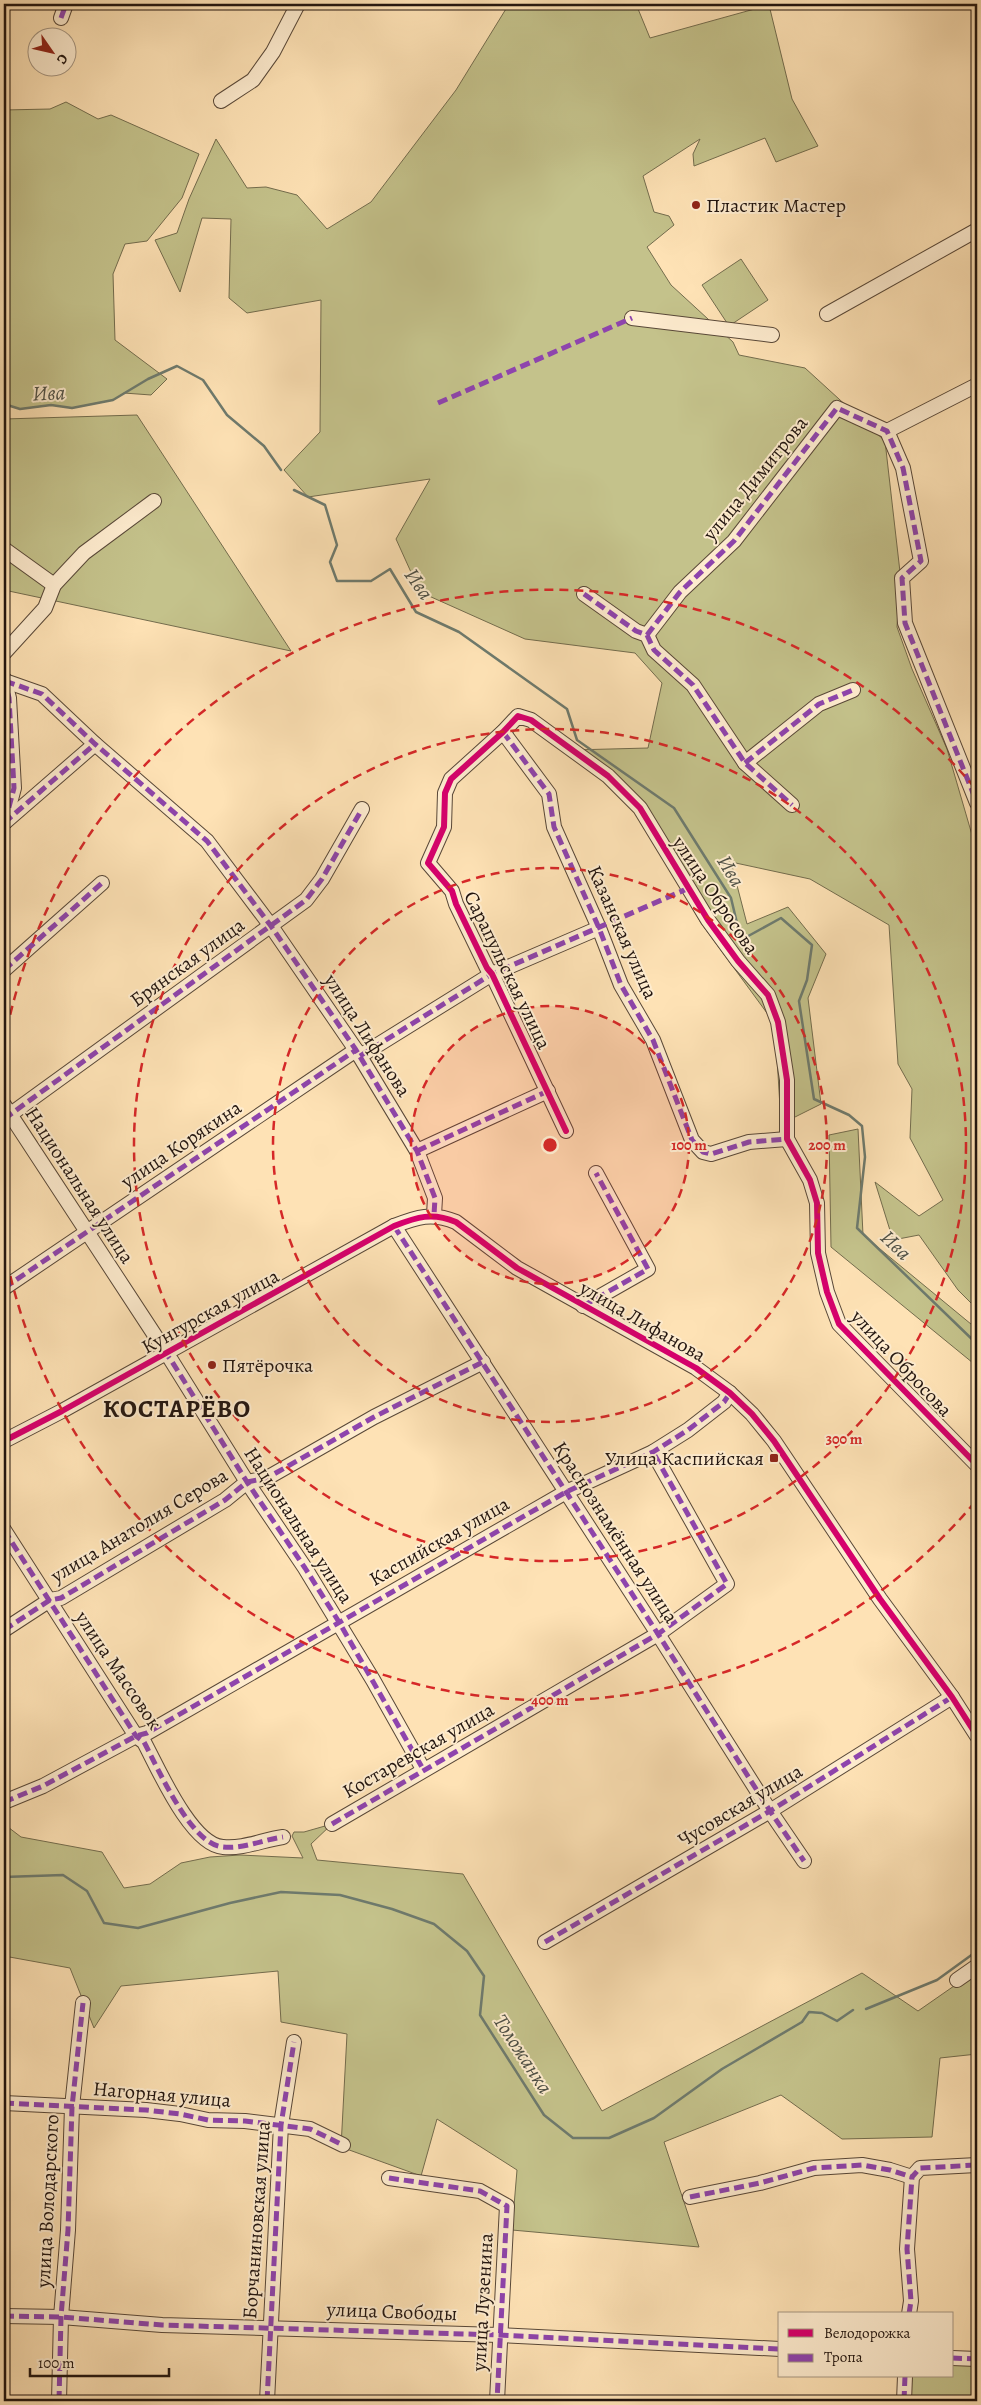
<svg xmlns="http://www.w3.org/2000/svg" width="981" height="2405" font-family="Alegreya,serif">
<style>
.green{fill:#c4c28b;stroke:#736c4d}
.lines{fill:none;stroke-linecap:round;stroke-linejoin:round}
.stream{stroke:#6e7a6d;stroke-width:2.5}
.minor-casing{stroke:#594838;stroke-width:16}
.minor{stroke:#feeccf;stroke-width:14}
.quiet{stroke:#8e44ad;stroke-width:5;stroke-dasharray:10 5;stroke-linecap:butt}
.cycleway-casing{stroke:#feeccf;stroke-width:9}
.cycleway{stroke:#d6006c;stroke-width:6}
.ring{fill:none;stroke:#d62828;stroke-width:2.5;stroke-dasharray:9 6}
.poi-dot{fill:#8f2418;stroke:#feeccf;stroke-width:2}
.labels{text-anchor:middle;stroke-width:4;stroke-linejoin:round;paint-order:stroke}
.poi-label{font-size:20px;fill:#22150f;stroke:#feeccf;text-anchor:start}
.street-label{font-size:20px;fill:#22150f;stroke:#feeccf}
.water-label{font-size:21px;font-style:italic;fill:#4e5046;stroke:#feeccf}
.district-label{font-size:25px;font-weight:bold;letter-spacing:1px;fill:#22150f;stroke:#feeccf}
.centre{fill:#d62828;stroke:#feeccf;stroke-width:2.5}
.ring-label{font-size:15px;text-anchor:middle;font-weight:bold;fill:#d62828;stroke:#feeccf;stroke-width:4;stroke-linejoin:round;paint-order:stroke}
</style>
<rect width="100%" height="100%" fill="#fee2b5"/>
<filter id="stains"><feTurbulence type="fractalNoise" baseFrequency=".004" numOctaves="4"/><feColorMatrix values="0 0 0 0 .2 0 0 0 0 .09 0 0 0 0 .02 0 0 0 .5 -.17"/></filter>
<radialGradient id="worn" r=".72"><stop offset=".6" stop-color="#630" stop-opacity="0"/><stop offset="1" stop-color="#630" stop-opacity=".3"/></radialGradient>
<!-- green -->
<g class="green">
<polygon points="509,4 636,4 650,38 769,5 792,99 818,146 776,162 765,138 694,166 693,154 700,139 643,176 654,212 669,216 674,225 647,247 671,285 733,342 739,355 805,368 885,441 900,572 897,627 912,669 947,749 977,852 977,1309 958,1290 919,1235 893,1240 875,1182 919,1216 943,1200 910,1138 912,1089 898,1064 889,925 810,879 731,862 747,924 788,907 826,954 808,998 821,1104 781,1124 775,1024 701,923 640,816 572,750 648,748 662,683 635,653 525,639 420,592 396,539 430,479 308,497 284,470 320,432 321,300 247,313 229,298 231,219 202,218 180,292 155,240 177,233 189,199 216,139 247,188 266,187 297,195 327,229 371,202 456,90"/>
<polygon points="66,102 98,119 111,115 199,154 182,198 147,241 125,244 113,274 115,340 167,379 151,395 124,393 113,400 72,408 51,405 20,409 4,404 4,110 50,109"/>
<polygon points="741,259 768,300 729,326 702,285"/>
<polygon points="137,415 291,651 4,590 4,419"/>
<polygon points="858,1129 863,1235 977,1329 977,1358 973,1363 831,1247 829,1135"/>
<polygon points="4,1824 21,1837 102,1852 124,1888 150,1884 181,1863 210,1857 240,1855 303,1858 292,1836 294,1832 304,1832 332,1824 311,1844 317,1860 463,1874 602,2111 862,1973 918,2011 977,1970 977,2054 940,2058 932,2137 842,2139 781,2095 664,2142 699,2247 512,2230 517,2170 437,2119 421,2176 341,2147 347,2034 281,2022 278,1971 121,1986 94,2028 70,1968 4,1956"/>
<polygon points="952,2364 977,2365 977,2401 909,2401 909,2376 952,2376"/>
</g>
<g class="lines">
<!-- stream -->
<g class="stream">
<polyline points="4,404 20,409 51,405 72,408 113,400 148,379 177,366 203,380 227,415 264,446 281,470"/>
<polyline points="294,490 325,505 337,545 330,562 337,581 371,581 390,569 416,612 459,632 567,709 577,740 674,808 731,898 741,940 781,918 812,945 807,980 799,1001 814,1099 849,1115 862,1126 865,1157 857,1228 977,1344"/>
<polyline points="4,1877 63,1875 87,1891 104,1923 138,1928 230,1903 281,1892 340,1895 392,1909 434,1924 467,1951 484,1976 480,2015 544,2115 573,2138 609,2138 654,2118 722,2069 802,2022 809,2012 822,2013 837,2021 853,2010"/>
<polyline points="866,2009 937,1980 977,1951"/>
</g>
<!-- minor casing -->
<g class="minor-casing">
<g id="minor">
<polyline points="61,18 66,4"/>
<polyline points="221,101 253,80 273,52 298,4"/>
<polyline points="827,314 977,230"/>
<polyline points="632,318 772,335"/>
<polyline points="887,431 903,468 921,561 902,578 905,623 977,803"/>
<polyline points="887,431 977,385"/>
<polyline points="4,549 54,585"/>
<polyline points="584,594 636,631 647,635 654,650 693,685 745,763 792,805"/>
<polyline points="647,635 680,592 734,541 837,408 887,431"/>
<polyline points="4,653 45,608 54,585 84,553 154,501"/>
<polyline points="4,679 9,698 14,788 5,822"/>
<polyline points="5,681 42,694 95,744 207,841 271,926 356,1050 417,1151 435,1198 434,1215"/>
<polyline points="503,732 549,794 554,827 599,928 621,985 653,1040 692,1140 703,1152 711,1154 749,1142 787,1139"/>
<polyline points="745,763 819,704 853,690"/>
<polyline points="4,823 95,744"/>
<polyline points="4,970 102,883"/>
<polyline points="360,1056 492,974 599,928"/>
<polyline points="4,1105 171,1360 247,1482 305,1568 373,1680 423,1769"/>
<polyline points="4,1119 306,900 322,879 362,809"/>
<polyline points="566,1131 492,974 487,968 456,904 452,891 428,863 444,827 445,793 451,779 503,732 518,716 531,720 608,776 640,808 708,920 738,961 768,995 778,1022 787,1080 787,1139 810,1180 817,1203 818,1253 827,1292 839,1324 977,1465"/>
<polyline points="417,1151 548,1091"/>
<polyline points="394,1226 658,1634 770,1811 804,1861"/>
<polyline points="4,1288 356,1050"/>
<polyline points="583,1306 648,1269 596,1173"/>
<path d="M4 1441 62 1411 394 1226C417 1217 432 1212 456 1222L517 1268 696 1368 730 1393 752 1414 774 1441 880 1599 952 1697 977 1736"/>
<path d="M4 1530 136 1736 144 1742C158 1768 191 1845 223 1847 244 1849 262 1840 283 1837"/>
<polyline points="4,1630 50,1600 61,1598 225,1500 247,1482 267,1478 374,1417 483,1362"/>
<polyline points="4,1802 43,1786 136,1736 147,1733 566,1492 653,1452 688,1430 724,1402 730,1393"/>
<polyline points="332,1824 658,1634 727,1584 653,1452"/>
<polyline points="545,1942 770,1811 952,1697"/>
<polyline points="957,1980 977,1966"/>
<polyline points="4,2103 146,2110 180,2114 208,2120 245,2121 310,2129 343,2145"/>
<polyline points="389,2178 480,2191 507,2206 497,2401"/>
<polyline points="690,2197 760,2183 814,2168 862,2165 890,2170 912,2177"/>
<polyline points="909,2314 911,2301 907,2249 912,2177 920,2168 977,2165"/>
<polyline points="4,2316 61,2317 162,2325 499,2335 780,2349"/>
<polyline points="952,2358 977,2359"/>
<polyline points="59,2401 61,2317 68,2230 72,2107 83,2003"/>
<polyline points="267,2401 281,2125 294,2042"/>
<polyline points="904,2401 905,2376"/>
</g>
</g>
<!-- minor -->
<use href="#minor" class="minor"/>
<!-- quiet -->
<g class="quiet">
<polyline points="61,18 66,4"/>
<polyline points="438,403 632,318"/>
<polyline points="584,594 636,631 647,635 654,650 693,685 745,763 792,805"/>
<polyline points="647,635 680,592 734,541 837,408 887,431 903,468 921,561 902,578 905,623 977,803"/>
<polyline points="4,679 9,698 14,788 5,822"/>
<polyline points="5,681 42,694 95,744 207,841 271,926 356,1050 417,1151 435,1198 434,1215"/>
<polyline points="503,732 549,794 554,827 599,928 621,985 653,1040 692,1140 703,1152 711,1154 749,1142 787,1139"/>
<polyline points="745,763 819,704 853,690"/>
<polyline points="4,823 95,744"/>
<polyline points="4,970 102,883"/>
<polyline points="360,1056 492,974 689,888"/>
<polyline points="4,1119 306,900 322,879 362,809"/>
<polyline points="417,1151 548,1091"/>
<polyline points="394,1226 658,1634 770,1811 804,1861"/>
<polyline points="4,1288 356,1050"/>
<polyline points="583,1306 648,1269 596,1173"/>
<polyline points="162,1356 166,1354 171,1360 247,1482 305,1568 339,1622 423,1769"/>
<path d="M4 1530 136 1736 144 1742C158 1768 191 1845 223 1847 244 1849 262 1840 283 1837"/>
<polyline points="4,1630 50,1600 61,1598 225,1500 247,1482 267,1478 374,1417 483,1362"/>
<polyline points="4,1802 43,1786 136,1736 147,1733 566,1492 653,1452 688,1430 724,1402 730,1393"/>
<polyline points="332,1824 658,1634 727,1584 653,1452"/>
<polyline points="545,1942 770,1811 952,1697"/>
<polyline points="4,2103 146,2110 180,2114 208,2120 245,2121 310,2129 343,2145"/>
<polyline points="389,2178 480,2191 507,2206 497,2401"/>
<polyline points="690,2197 760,2183 814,2168 862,2165 890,2170 912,2177"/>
<polyline points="909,2314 911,2301 907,2249 912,2177 920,2168 977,2165"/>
<polyline points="4,2316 61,2317 162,2325 499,2335 780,2349"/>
<polyline points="952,2358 977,2359"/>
<polyline points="59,2401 61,2317 68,2230 72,2107 83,2003"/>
<polyline points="267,2401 281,2125 294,2042"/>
<polyline points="904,2401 905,2376"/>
</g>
<!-- cycleway casing -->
<g class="cycleway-casing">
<g id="cycleway">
<polyline points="566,1131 492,974 487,968 456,904 452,891 428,863 444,827 445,793 451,779 503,732 518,716 531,720 608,776 640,808 708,920 738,961 768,995 778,1022 787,1080 787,1139 810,1180 817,1203 818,1253 827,1292 839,1324 977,1465"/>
<path d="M4 1441 62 1411 394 1226C417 1217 432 1212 456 1222L517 1268 696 1368 730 1393 752 1414 774 1441 880 1599 952 1697 977 1736"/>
</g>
</g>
<!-- cycleway -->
<use href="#cycleway" class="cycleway"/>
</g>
<!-- distance rings -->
<circle cx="550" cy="1145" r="139" fill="#d62828" fill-opacity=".12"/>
<g class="ring">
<circle cx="550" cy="1145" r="139"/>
<circle cx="550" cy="1145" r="277"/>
<circle cx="550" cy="1145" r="416"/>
<path d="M975 1502A555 555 0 0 1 4 1246M4 1044A555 555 0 0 1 975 788"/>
</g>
<!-- markers -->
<g class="poi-dot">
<circle cx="696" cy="205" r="5"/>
<circle cx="212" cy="1365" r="5"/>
<rect x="769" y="1453" width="10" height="10" rx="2.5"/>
</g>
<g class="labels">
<!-- poi labels -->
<g class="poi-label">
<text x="706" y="212">Пластик Мастер</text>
<text x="222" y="1372">Пятёрочка</text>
<text x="764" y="1465" text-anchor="end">Улица Каспийская</text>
</g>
<!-- street labels -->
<g class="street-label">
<text transform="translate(755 478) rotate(-51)" y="7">улица Димитрова</text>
<text transform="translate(716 895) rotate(56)" y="7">улица Обросова</text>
<text transform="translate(623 932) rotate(66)" y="7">Казанская улица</text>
<text transform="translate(187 962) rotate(-36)" y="7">Брянская улица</text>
<text transform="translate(508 970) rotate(64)" y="7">Сарапульская улица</text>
<text transform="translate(368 1035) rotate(57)" y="7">улица Лифанова</text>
<text transform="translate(181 1144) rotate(-34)" y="7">улица Корякина</text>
<text transform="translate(80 1185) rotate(57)" y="7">Национальная улица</text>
<text transform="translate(210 1311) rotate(-29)" y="7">Кунгурская улица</text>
<text transform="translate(643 1321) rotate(30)" y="7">улица Лифанова</text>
<text transform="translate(902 1363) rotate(47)" y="7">улица Обросова</text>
<text transform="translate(139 1525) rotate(-31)" y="7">улица Анатолия Серова</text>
<text transform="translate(299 1525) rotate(57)" y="7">Национальная улица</text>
<text transform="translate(616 1532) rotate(57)" y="7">Краснознамённая улица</text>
<text transform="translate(439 1541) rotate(-30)" y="7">Каспийская улица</text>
<text transform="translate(119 1670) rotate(56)" y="7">улица Массовок</text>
<text transform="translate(418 1750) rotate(-30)" y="7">Костаревская улица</text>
<text transform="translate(740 1805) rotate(-31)" y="7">Чусовская улица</text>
<text transform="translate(162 2094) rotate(5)" y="7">Нагорная улица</text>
<text transform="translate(47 2201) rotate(-87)" y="7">улица Володарского</text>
<text transform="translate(256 2220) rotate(-86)" y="7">Борчаниновская улица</text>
<text transform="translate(482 2302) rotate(-87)" y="7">улица Лузенина</text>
<text transform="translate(392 2311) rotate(2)" y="7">улица Свободы</text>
</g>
<!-- water labels -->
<g class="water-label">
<text transform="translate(49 393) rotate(-2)" y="7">Ива</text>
<text transform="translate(419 584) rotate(55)" y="7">Ива</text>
<text transform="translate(731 871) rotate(59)" y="7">Ива</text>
<text transform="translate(896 1245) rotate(44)" y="7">Ива</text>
<text transform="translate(523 2054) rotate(57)" y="7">Толожанка</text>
</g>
<!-- district labels -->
<g class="district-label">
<text x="177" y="1417">КОСТАРЁВО</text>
</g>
</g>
<circle cx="550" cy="1145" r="8" class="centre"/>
<g class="ring-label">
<text x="689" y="1150">100 m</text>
<text x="827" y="1150">200 m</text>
<text x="844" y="1444">300 m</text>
<text x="550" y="1705">400 m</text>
</g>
<!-- margin -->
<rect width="981" height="2405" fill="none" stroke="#fee2b5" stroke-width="20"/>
<rect x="5" y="5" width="971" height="2395" fill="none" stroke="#22150f" stroke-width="2.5"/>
<rect x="10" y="10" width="961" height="2385" fill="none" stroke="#22150f"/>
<!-- legend -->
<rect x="778" y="2312" width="175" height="65" fill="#feeccf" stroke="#a69682"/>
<rect x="788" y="2329" width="25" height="8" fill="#d6006c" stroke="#a69682"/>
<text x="824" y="2338" font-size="15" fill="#22150f">Велодорожка</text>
<rect x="788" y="2354" width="25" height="8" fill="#8e44ad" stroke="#a69682"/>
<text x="824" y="2362" font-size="15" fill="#22150f">Тропа</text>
<!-- north arrow -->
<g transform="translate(52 52) rotate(124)"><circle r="24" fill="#feeccf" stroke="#a69682"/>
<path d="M0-4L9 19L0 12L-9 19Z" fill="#8f2418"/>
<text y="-8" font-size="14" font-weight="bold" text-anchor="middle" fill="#22150f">С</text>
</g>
<!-- scale -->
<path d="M30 2368v8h139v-8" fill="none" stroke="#22150f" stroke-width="2.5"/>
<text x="38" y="2368" font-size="15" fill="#22150f" stroke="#feeccf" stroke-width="4" paint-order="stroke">100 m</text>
<rect width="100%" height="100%" filter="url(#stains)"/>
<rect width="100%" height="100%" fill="url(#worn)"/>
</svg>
